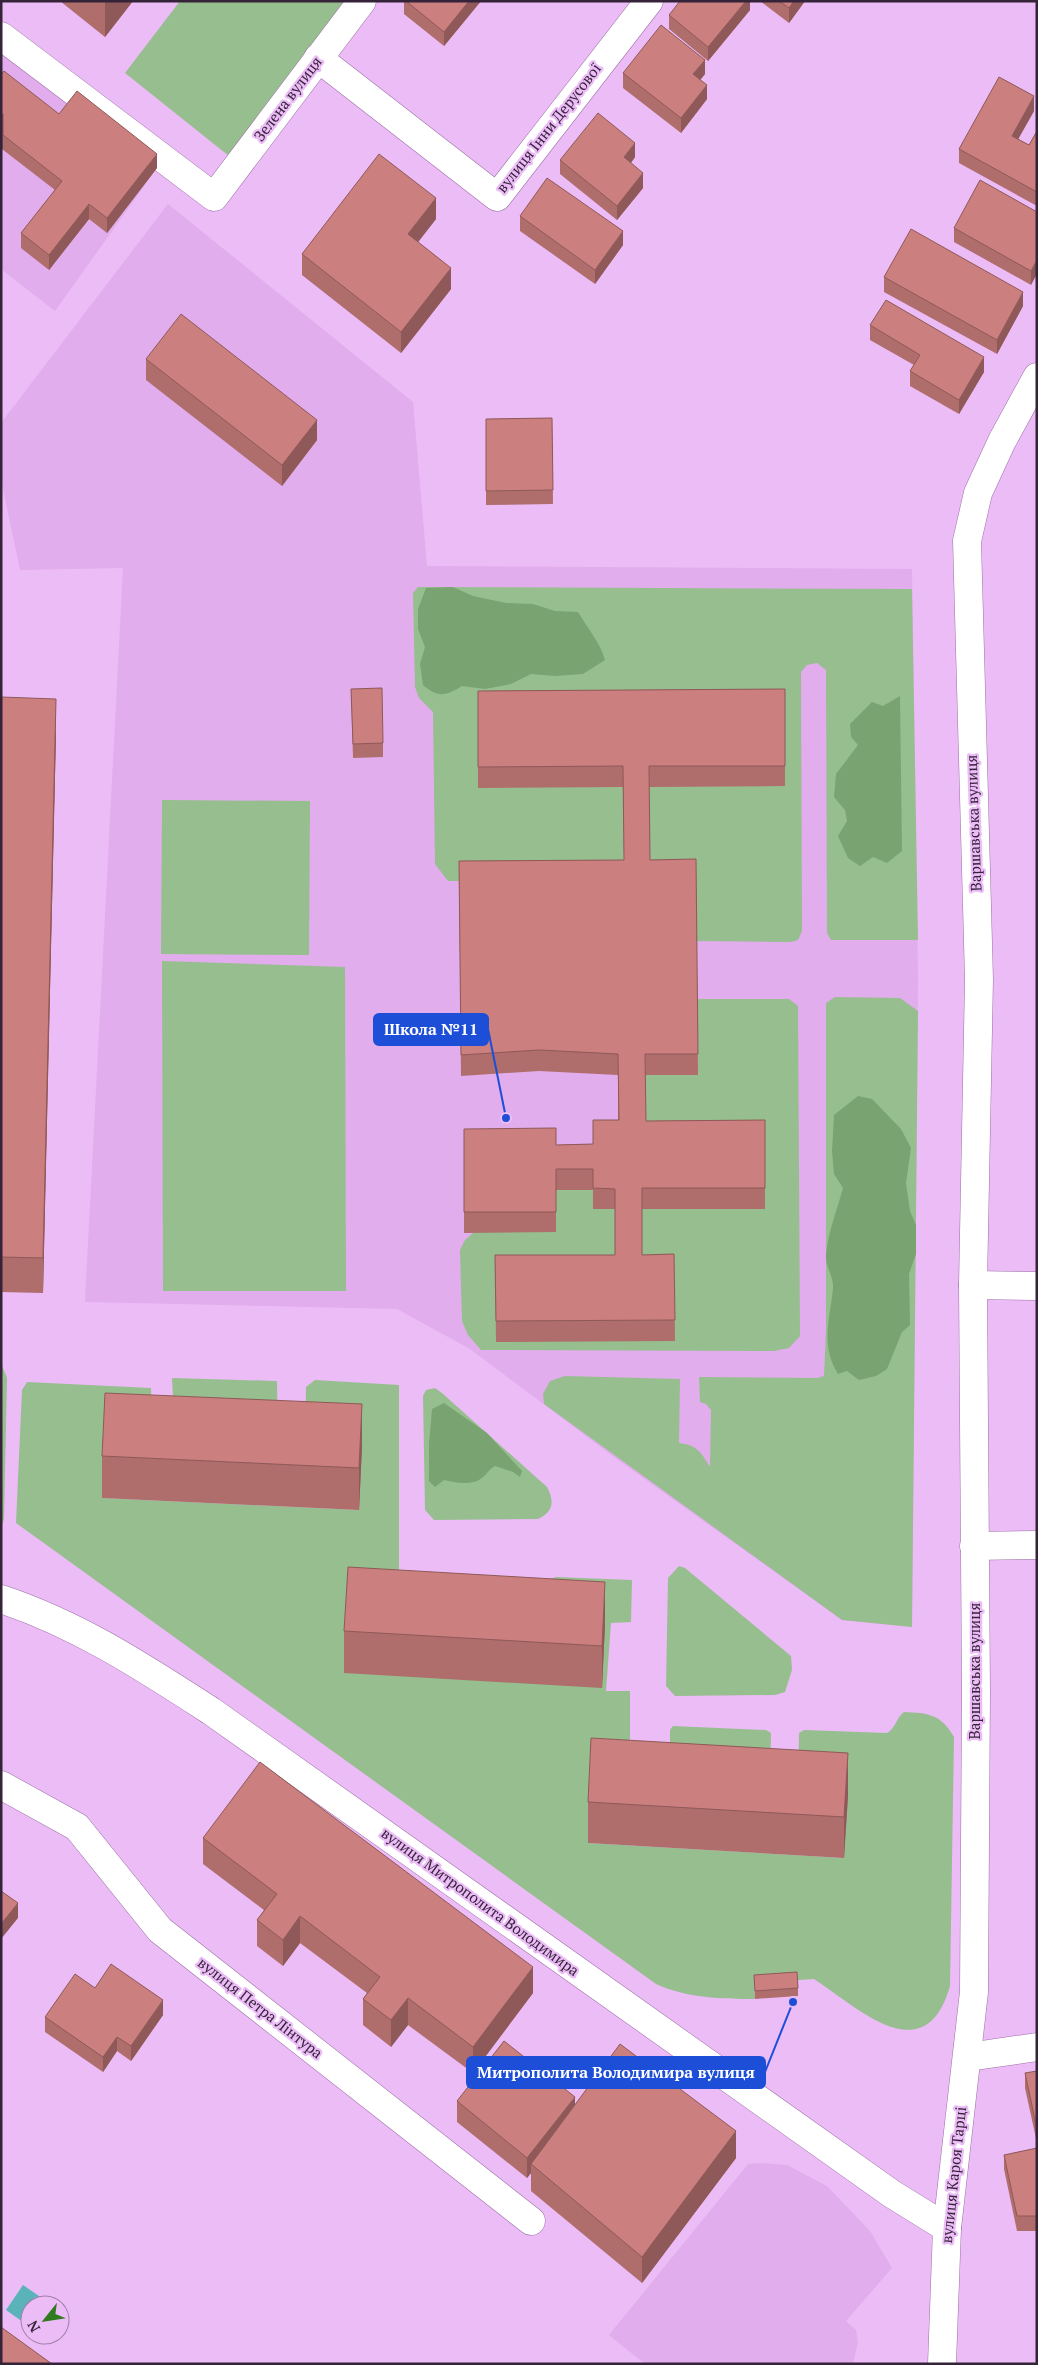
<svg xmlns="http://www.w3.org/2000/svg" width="1038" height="2365" font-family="'PT Serif',serif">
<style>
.built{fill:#e1adec}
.green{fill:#97be8f}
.forest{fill:#79a370}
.water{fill:#59b3b8}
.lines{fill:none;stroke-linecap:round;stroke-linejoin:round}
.minor-casing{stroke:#9c6fa5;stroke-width:29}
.minor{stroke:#fff;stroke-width:28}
.wall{fill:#af6d6c}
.shaded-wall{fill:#8e5958}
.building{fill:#cb7f7e;stroke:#8e5958}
.labels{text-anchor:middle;stroke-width:4.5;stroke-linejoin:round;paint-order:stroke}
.street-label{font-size:15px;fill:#352339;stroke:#ecbcf7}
.leader{fill:none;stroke:#1d4ed8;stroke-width:2}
.callout-dot{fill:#1d4ed8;stroke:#ecbcf7;stroke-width:2}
.callout{fill:#1d4ed8;stroke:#1d4ed8;stroke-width:2}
.callout-label{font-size:16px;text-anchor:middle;font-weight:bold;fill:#fff}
</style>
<rect width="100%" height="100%" fill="#ecbcf7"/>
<!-- built -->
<g class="built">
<polygon points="1,49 157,168 55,311 1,269"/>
<polygon points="168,204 413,402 427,566 912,569 918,979 912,1627 842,1620 614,1457 470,1349 397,1309 85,1302 123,568 20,570 1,479 1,423"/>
<polygon points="762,2163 787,2165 827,2186 870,2231 892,2268 846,2321 856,2330 858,2342 853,2364 645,2364 609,2335 748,2164"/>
</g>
<!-- green -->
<g class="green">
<polygon points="180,1 362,1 239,164 125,73"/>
<polygon points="418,587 912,589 918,940 831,940 827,933 826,670 817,663 807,665 801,672 802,931 798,940 791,942 697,941 650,880 649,787 785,786 623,787 624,880 448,881 435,864 433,712 419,698 415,687 413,593"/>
<polygon points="162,800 310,801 309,955 161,954"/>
<polygon points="162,961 345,967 346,1291 163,1291"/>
<path d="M835 997 900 998 918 1011 912 1627 842 1620 544 1404 543 1394 550 1381 565 1376 680 1379 679 1443C697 1445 701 1452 710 1467L711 1410 706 1404 700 1402 699 1377 817 1378 824 1376 826 1332V1003Z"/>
<polygon points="697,999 789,999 798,1006 800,1336 789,1348 774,1351 481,1350 468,1335 462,1321 460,1250 465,1240 473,1233 556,1190 593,1190 593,1209 615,1209 642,1275 642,1209 765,1209 646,1142 645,1075 698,1074"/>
<polygon points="1,1363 7,1378 4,1519 1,1528"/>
<polygon points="172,1378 277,1381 278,1442 175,1438"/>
<path d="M315 1380 399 1385V1612L551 1621 550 1579 556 1577 632 1580 631 1622 611 1623 606 1691H630V1782L588 1843 844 1858 798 1792 799 1733 804 1730 887 1733C896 1728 896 1718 904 1712 928 1713 941 1714 954 1737L950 1986C925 2074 857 2007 814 1979L754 1983 755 1999C723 1999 686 1998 656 1984L16 1523 22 1390 27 1382 151 1388 152 1437 102 1498 359 1510 305 1444 306 1387Z"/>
<path d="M435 1388 442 1393 547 1487C555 1502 553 1512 538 1519L434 1520 425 1510 423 1396 426 1390Z"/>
<polygon points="679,1566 685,1568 791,1656 792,1670 785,1692 775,1695 675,1696 666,1686 668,1578"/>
<polygon points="673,1726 766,1730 771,1733 770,1790 670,1785 670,1730"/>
</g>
<!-- forest -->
<g class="forest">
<path d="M453 587 473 596 506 603 533 604 555 611 578 612C588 629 600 642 605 660L583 674 555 676 531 674 511 684 485 689 462 686C446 696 438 698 423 685L420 664 425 647 418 629V609L426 588Z"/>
<polygon points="900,696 902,851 887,863 873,857 860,866 848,858 838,836 847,821 845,810 834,797 836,774 858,745 851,737 850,724 872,702 883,706"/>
<path d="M858 1096 872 1099 901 1129 911 1148 906 1183 910 1211 916 1225V1254L909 1274 910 1325 902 1332 887 1369 876 1376 859 1380 847 1371 838 1374C820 1345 830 1320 833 1288 834 1277 825 1266 826 1255 828 1232 837 1210 843 1188L834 1174 832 1151 834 1115Z"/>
<path d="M444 1403 487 1433 522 1471 520 1477 513 1472 495 1466C489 1469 488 1473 483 1477 474 1486 455 1483 444 1480L435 1487 429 1481V1444L432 1409Z"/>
</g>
<!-- water -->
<polygon class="water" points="23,2285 52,2305 30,2305 30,2327 6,2310"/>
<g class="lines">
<!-- minor casing -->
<g class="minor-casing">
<g id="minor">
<polyline points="1,36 214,197 362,1"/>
<polyline points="318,58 497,197 649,1"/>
<polyline points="973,1285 1037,1286"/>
<polyline points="974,1546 1037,1545"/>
<path d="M1 1599C79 1625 143 1667 211 1711L892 2194 947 2228"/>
<polyline points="1,1785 77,1827 160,1930 531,2221"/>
<polyline points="968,2057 1037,2047"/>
<polyline points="942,2364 947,2228 974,1992 976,1692 973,1285 979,979 967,541 978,493 1002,441 1037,377"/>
</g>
</g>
<!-- minor -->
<use href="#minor" class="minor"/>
</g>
<!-- wall -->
<g class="wall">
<polygon points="60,1 133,1 105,37"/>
<polygon points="404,1 481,1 444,46 404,14"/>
<polygon points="750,1 750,10 708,61 669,29 669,15"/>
<polygon points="760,1 805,1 789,23"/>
<polygon points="623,73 705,74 700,80 707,99 681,133 623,88"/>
<polygon points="1,75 59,114 157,168 107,233 89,219 49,270 21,248 21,233 55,190 2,149"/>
<polygon points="1034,111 1018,139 1029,145 1037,131 1037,206 959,163 959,149"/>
<polygon points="635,157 631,163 643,188 617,220 560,174 560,160"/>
<polygon points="1037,212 1031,285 954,242 954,228"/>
<polygon points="520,216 623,245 595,284 520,231"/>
<polygon points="436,219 418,242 451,289 401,353 302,275 302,254"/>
<polygon points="884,277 1023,306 997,354 884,292"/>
<polygon points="870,325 984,372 959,414 910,386 910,371 914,365 870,340"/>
<polygon points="146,359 317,440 282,486 146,380"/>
<polygon points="552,418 553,504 486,505 486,419"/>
<polygon points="351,689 383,743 383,757 353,758"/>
<polygon points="785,689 785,786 649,787 650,860 696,859 698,1075 645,1075 646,1121 765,1120 765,1209 642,1209 642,1255 674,1254 675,1341 496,1342 495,1255 615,1255 615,1209 593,1209 593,1190 556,1190 556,1232 464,1233 464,1129 556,1145 593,1144 618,1120 618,1075 539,1071 461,1076 459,861 624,860 623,787 478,788 478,691"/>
<polygon points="1,697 56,733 43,1293 1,1292"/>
<polygon points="362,1446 359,1510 102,1498 102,1456"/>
<polygon points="605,1624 602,1688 344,1673 344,1631"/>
<polygon points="848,1795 844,1858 588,1843 588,1802"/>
<polygon points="203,1838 533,1993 473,2073 408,2025 391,2047 363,2025 363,1999 367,1993 300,1943 283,1966 257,1946 257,1920 264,1910 203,1864"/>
<polygon points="754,1975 798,1988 798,1996 755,1999"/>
<polygon points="95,1988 163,2015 131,2061 117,2051 103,2072 45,2032 45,2017"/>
<polygon points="1037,2071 1037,2143 1025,2088 1025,2073"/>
<polygon points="457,2101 575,2105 736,2158 642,2283 531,2191 531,2173 527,2178 457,2122"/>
<polygon points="1037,2148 1037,2231 1017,2231 1004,2169 1004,2155"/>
</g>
<!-- shaded-wall -->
<g class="shaded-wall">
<polygon points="105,1 133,1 105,37"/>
<polygon points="469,1 481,1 444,46 444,32"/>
<polygon points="746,1 750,1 750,10 708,61 708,47"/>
<polygon points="794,1 805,1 789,23 789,8"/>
<polygon points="705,60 705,74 693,89 693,74"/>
<polygon points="707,85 707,99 681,133 681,118"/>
<polygon points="1034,96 1034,111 1012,150 1012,136"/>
<polygon points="3,114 3,149 1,150 1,116"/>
<polygon points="635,143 635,157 624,172 624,157"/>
<polygon points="157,154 157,168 107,233 107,218"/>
<polygon points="643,173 643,188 617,220 617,206"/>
<polygon points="436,198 436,219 408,255 408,234"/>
<polygon points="89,204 89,219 49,270 49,255"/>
<polygon points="623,231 623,245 595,284 595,270"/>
<polygon points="1037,260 1037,274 1031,285 1031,271"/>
<polygon points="451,268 451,289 401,353 401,332"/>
<polygon points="1023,292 1023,306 997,354 997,340"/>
<polygon points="984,357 984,372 959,414 959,400"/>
<polygon points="317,420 317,440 282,486 282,465"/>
<polygon points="56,699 56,733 43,1293 43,1258"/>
<polygon points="362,1404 362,1446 359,1510 359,1468"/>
<polygon points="605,1582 605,1624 602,1688 602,1646"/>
<polygon points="848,1753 848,1795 844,1858 844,1817"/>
<polygon points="18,1903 18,1918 1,1939 1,1924"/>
<polygon points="300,1916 300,1943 283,1966 283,1940"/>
<polygon points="533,1967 533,1993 473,2073 473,2047"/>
<polygon points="408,1998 408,2025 391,2047 391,2020"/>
<polygon points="163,2000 163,2015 131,2061 131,2046"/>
<polygon points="117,2037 117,2051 103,2072 103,2057"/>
<polygon points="575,2097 575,2118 531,2164 531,2173 527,2178 527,2158"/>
<polygon points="736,2131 736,2158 642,2283 642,2257"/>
</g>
<!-- building -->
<g class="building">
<polygon points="406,1 469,1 444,32"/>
<polygon points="680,1 746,1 708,47 669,15"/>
<polygon points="779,1 794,1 789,8"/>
<polygon points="661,25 705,60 693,74 707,85 681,118 623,73"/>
<polygon points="4,71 59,114 77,91 157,154 107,218 89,204 49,255 21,233 62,181 3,135 3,114 1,113 1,75"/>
<polygon points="999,77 1034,96 1012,136 1029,145 1037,131 1037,192 959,149"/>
<polygon points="598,113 635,143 624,157 643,173 617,206 560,160"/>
<polygon points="379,154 436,198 408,234 451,268 401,332 302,254"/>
<polygon points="547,178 623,231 595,270 520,216"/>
<polygon points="980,180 1037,212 1037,260 1031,271 954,228"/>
<polygon points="911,229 1023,292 997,340 884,277"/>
<polygon points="886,300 984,357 959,400 910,371 920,355 870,325"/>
<polygon points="181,314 317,420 282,465 146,359"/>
<polygon points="552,418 553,490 486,491 486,419"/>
<polygon points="382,688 383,743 353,744 351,689"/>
<polygon points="785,689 785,766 649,766 650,860 696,859 698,1054 645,1054 646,1121 765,1120 765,1188 642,1188 642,1255 674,1254 675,1320 496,1321 495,1255 615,1255 615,1189 593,1188 593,1169 556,1169 556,1212 464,1212 464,1129 556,1128 556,1145 593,1144 593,1120 619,1120 618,1054 539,1050 461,1055 459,861 624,860 623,766 478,767 478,691"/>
<polygon points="1,697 56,699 43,1258 1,1257"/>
<polygon points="105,1393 362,1404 359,1468 102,1456"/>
<polygon points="348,1567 605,1582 602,1646 344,1631"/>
<polygon points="591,1738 848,1753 844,1817 588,1802"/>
<polygon points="260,1762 533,1967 473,2047 408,1998 391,2020 363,1999 380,1977 300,1916 283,1940 257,1920 277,1894 203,1838"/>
<polygon points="1,1891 18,1903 1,1924"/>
<polygon points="111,1964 163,2000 131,2046 117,2037 103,2057 45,2017 75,1974 95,1988"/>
<polygon points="797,1972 798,1988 755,1991 754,1975"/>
<polygon points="504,2041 575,2097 527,2158 457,2101"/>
<polygon points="620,2044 736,2131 642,2257 531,2164"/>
<polygon points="1037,2071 1037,2129 1025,2073"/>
<polygon points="1037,2148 1037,2216 1017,2216 1004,2155"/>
<polygon points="1,2327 52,2364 1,2364"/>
</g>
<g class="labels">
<!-- street labels -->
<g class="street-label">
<text transform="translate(288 99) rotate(-53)" y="5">Зелена вулиця</text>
<text transform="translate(549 128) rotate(-52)" y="5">вулиця Інни Дерусової</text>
<text transform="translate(974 823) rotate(-92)" y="5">Варшавська вулиця</text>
<text transform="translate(975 1671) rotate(-90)" y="5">Варшавська вулиця</text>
<text transform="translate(480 1902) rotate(36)" y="5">вулиця Митрополита Володимира</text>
<text transform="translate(260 2008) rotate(38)" y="5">вулиця Петра Лінтура</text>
<text transform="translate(954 2175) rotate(-84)" y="5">вулиця Кароя Тарці</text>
</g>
</g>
<!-- callouts -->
<path class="leader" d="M506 1118L488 1029M793 2002L765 2072"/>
<g class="callout-dot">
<circle cx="506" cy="1118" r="5"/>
<circle cx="793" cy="2002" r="5"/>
</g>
<g class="callout">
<rect x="374" y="1014" width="114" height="31" rx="5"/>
<rect x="467" y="2057" width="298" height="31" rx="5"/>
</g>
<g class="callout-label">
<text x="431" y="1035">Школа №11</text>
<text x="616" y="2078">Митрополита Володимира вулиця</text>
</g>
<!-- border -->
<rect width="1038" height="2365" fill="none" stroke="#352339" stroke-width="5"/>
<!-- north arrow -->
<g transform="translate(45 2320) rotate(240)"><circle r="24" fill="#ecbcf7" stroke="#a37fab"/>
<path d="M0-4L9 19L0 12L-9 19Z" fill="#307a20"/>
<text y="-8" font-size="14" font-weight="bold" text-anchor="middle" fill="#352339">N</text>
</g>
</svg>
